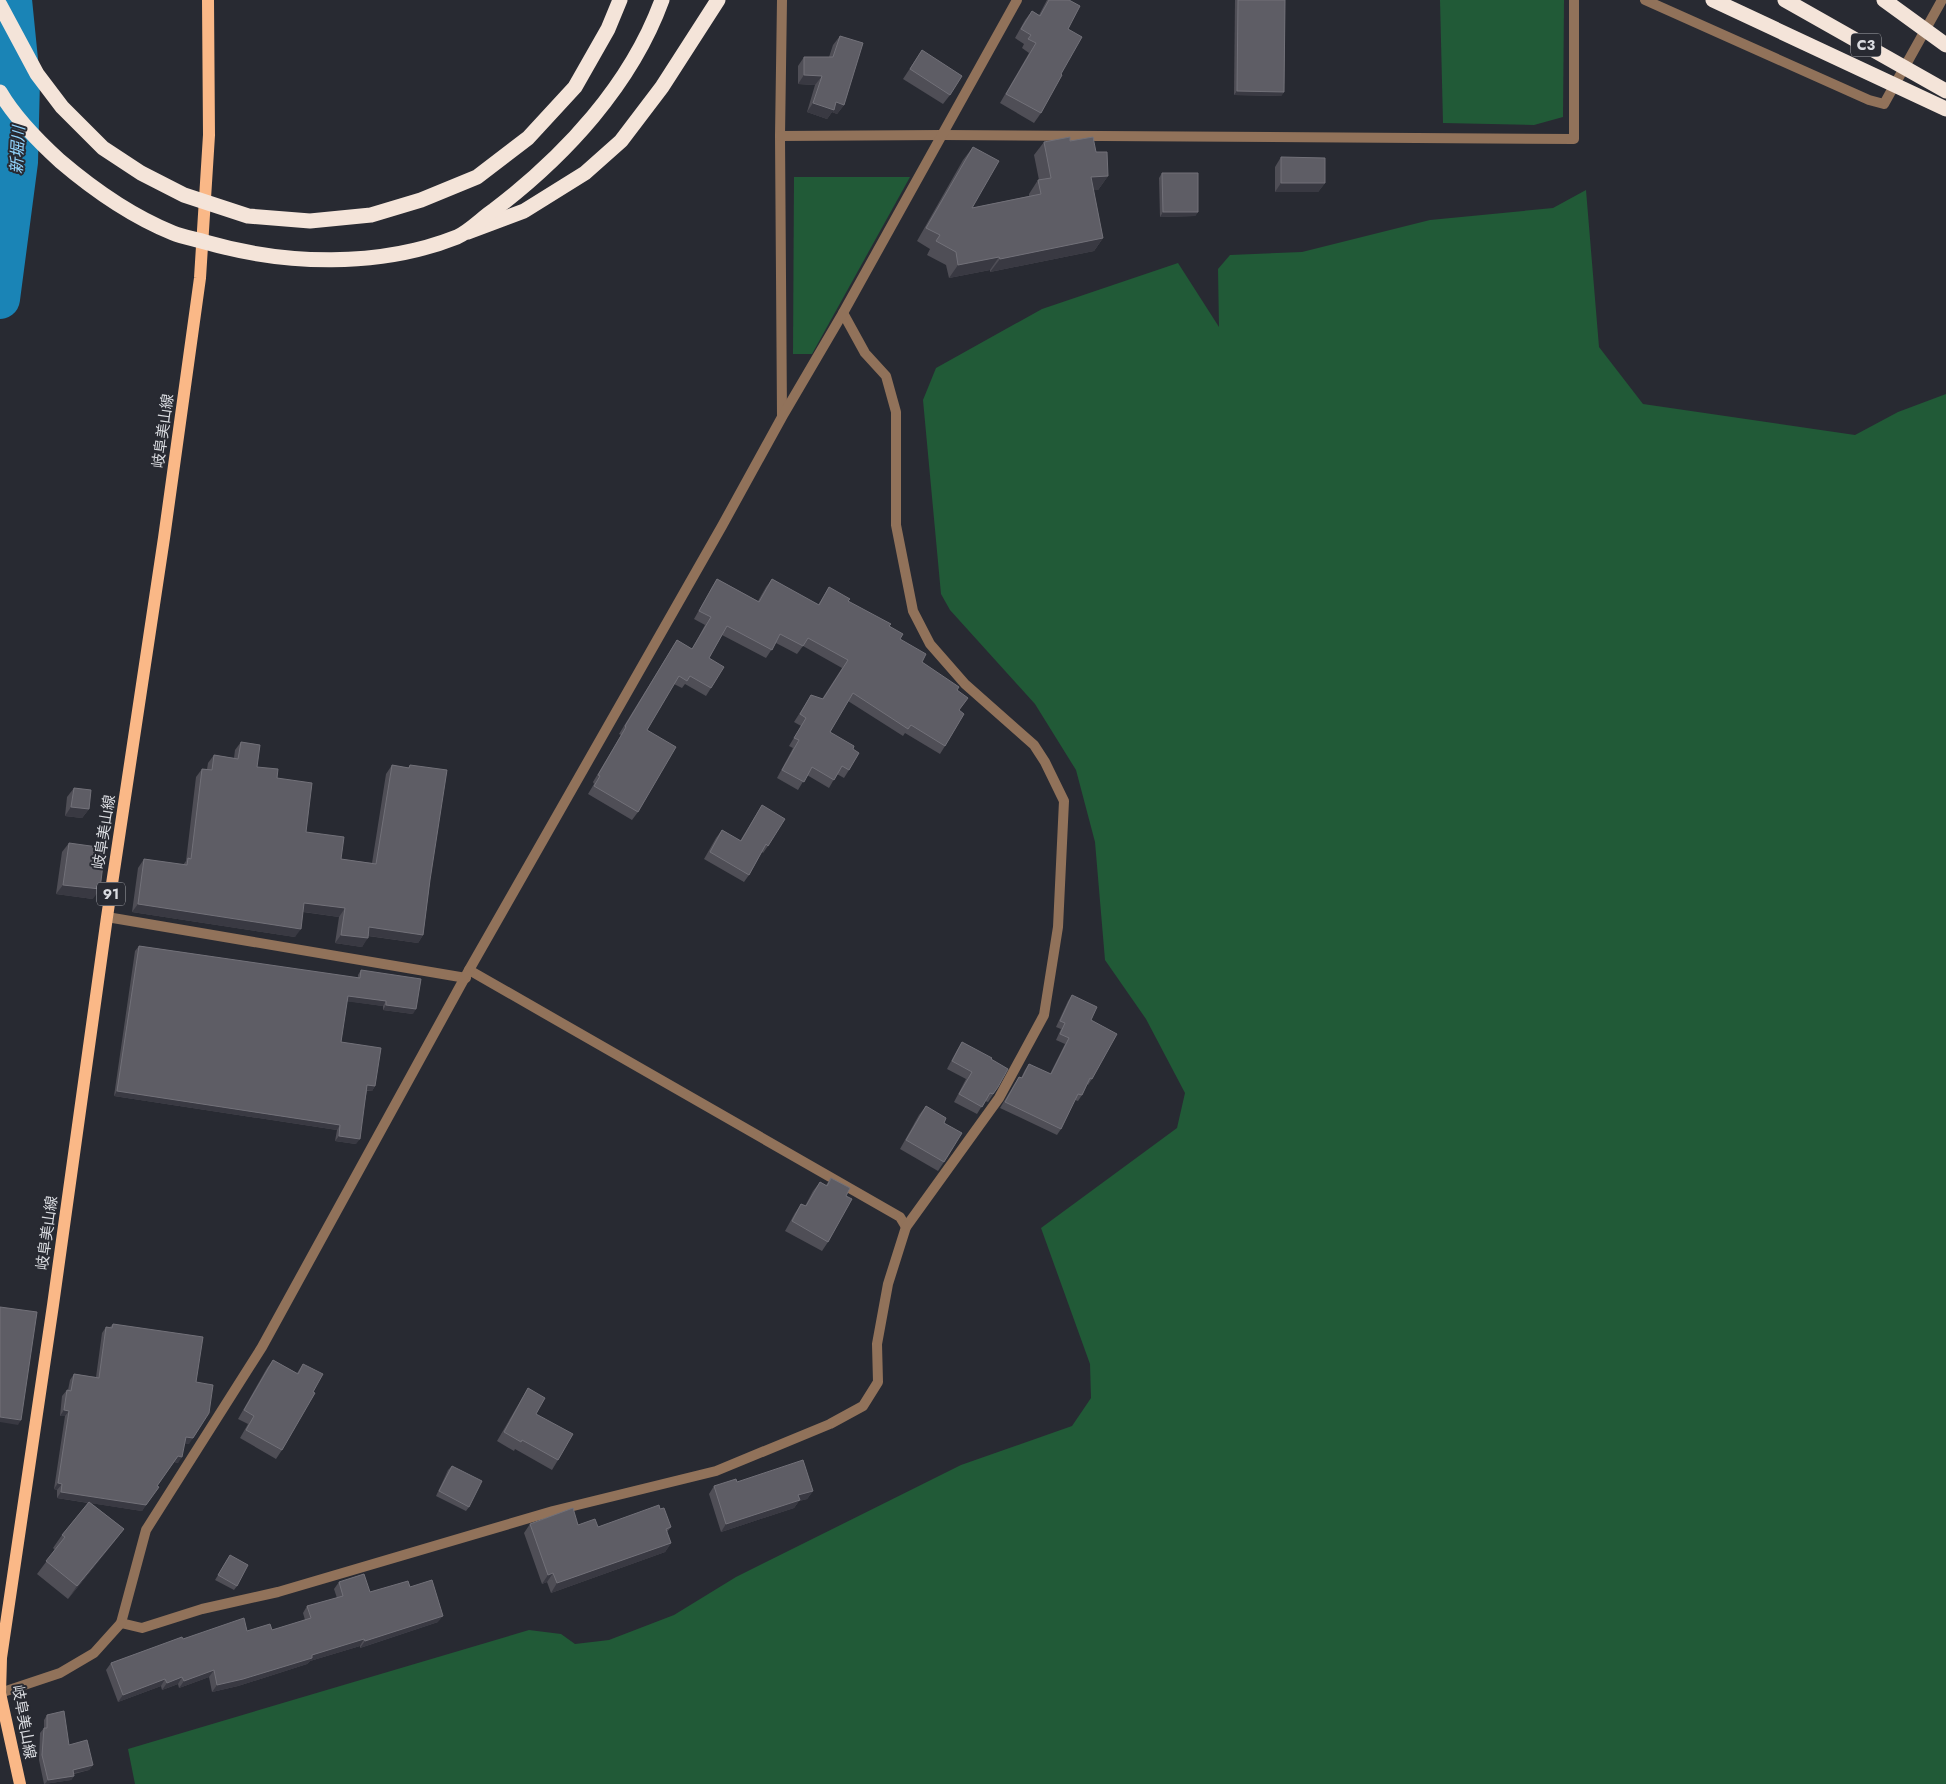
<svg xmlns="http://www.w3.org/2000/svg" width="1946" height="1784" font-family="Jost,'Noto Sans JP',sans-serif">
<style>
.green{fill:#215a37}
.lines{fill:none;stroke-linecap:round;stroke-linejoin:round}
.river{stroke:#1a84b6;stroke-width:40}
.minor{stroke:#91725a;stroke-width:10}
.primary{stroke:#fab887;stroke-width:12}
.motorway{stroke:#f4e4d9;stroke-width:15}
.motorway-bridge{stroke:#f4e4d9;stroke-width:15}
.wall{fill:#4f4e56}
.shaded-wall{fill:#393942}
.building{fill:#5e5d65;stroke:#727179}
.labels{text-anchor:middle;stroke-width:4;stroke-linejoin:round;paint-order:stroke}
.shield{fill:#282a32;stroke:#a5a7ac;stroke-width:1}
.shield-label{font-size:14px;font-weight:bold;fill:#dadce1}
.street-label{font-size:15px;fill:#dadce1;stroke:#282a32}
.water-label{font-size:16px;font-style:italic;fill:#92d5fe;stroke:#282a32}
</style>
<rect width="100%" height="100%" fill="#282a32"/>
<!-- green -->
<g class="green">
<polygon points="1440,0 1564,0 1563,117 1534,125 1443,123"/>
<polygon points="794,177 910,177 812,354 793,354"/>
<polygon points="1586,190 1599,347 1643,404 1855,435 1898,412 1946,394 1946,1784 135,1784 128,1749 529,1630 561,1634 575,1644 609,1640 674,1615 736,1577 961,1465 1072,1426 1091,1398 1090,1364 1041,1228 1177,1128 1185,1093 1146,1019 1105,960 1095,842 1076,770 1035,704 950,610 941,594 923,400 936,368 1042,309 1178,263 1219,327 1218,269 1230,255 1302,252 1430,220 1553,208"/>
</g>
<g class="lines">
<!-- river -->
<polyline class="river" points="0,299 18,162 20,80 12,0"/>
<!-- minor -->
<g class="minor">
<polyline points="782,0 780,136 782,416"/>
<polyline points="1645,0 1869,100 1884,104 1942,0"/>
<polyline points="780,136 943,135 1574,139 1574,0"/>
<polyline points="107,917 466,978"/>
<polyline points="469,970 900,1217 906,1227"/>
<polyline points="121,1623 142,1628 202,1609 278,1592 553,1511 716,1471 830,1424 863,1406 878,1382 877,1344 888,1284 906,1227 999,1098 1044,1015 1058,927 1064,801 1045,762 1034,745 965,684 930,644 913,611 896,525 896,412 886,376 865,353 843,313"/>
<polyline points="0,1693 60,1673 94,1653 121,1623 146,1530 262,1347 469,970 722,526 782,417 843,313 1017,0"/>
</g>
<!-- primary -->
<polyline class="primary" points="20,1784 0,1693 1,1658 53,1305 107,917 164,538 200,278 209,135 208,0"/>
<!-- motorway -->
<polyline class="motorway" points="468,232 524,211 585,173 621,141 662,87 718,0"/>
<!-- motorway-bridge -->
<g class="motorway-bridge">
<polyline points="1713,0 1946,109"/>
<polyline points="1785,0 1946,91"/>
<polyline points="1884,0 1946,45"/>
<polyline points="0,5 37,74 62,107 103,148 141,173 184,195 248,216 310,221 371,215 421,200 477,177 528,138 575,87 608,29 620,0"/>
<path d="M0 92C15 118 38 141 60 161 94 190 131 216 173 233 183 237 195 239 205 242 285 265 379 268 457 237 470 231 482 218 494 210 565 156 631 85 662 0"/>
</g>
</g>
<!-- wall -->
<g class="wall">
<polygon points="1047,0 1069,0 1068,29 1061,74 1041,113 1034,123 1000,103 1029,53 1022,48 1024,44 1015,38 1025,20 1032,11 1039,15"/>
<polygon points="1235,0 1285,0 1284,92 1281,96 1234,95"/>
<polygon points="840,36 844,105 837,114 832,112 827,119 807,112 815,85 798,84 798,66 804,57 829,57 833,45"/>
<polygon points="922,50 950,95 943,104 903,79"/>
<polygon points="1070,141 1096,152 1108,176 1098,190 1093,190 1103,238 1094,251 990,272 990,270 949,278 946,265 927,255 930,249 917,241 963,160 973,147 972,208 1029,196 1029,194 1038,180 1039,180 1034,155 1044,142"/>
<polygon points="1281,157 1325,183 1318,192 1275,192 1275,167"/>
<polygon points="1162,173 1198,212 1195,216 1160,217 1159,178"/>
<polygon points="717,579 758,601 766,587 772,579 818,605 829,587 848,601 889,626 900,639 922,662 957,690 959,710 945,746 940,754 905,733 903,736 848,701 830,732 853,749 849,770 844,778 837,774 829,788 807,775 798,790 777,778 793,748 789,746 801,726 794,722 806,703 811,695 822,699 842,668 803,646 797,654 776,643 766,658 722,635 709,658 711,688 706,696 685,684 682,688 674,684 647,730 638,812 632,820 588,794 594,784 593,782 621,735 619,734 677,640 692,649 705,625 694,619 712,587"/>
<polygon points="241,742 257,767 277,778 306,832 341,859 372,863 386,774 392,765 408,768 410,765 430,880 423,935 418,943 368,936 362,947 335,943 339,917 303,912 295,937 132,912 138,868 144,859 183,865 186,861 196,777 202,769 207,769 208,763 214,755 234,758 235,750"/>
<polygon points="74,788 89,809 82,818 65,816 67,797"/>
<polygon points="762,805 768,846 763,853 762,852 749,875 744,882 704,859 716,838 722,830 740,841"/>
<polygon points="69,843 93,899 56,894 62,852"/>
<polygon points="139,946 358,978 358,975 361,970 413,1014 383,1010 383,1006 347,1001 341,1042 375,1086 372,1091 367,1091 356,1144 335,1141 337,1130 114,1096 135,951"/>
<polygon points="1072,995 1091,1020 1092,1079 1088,1085 1087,1084 1082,1095 1078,1101 1075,1100 1061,1129 1057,1135 1000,1108 1015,1083 1019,1077 1021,1078 1025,1070 1029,1064 1050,1074 1065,1044 1056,1040 1061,1029 1056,1027 1068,1001"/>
<polygon points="962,1042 991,1059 998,1087 988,1102 985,1101 977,1114 954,1102 966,1079 947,1069 957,1050"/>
<polygon points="926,1106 944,1123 944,1162 938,1171 900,1149 919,1115"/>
<polygon points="831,1178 846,1196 828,1242 822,1251 785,1231 795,1213 801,1204 805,1206 813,1191 820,1182 826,1185"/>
<polygon points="113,1324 196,1382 189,1444 184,1443 178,1463 174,1462 157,1486 142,1511 91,1503 124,1529 114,1542 68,1599 37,1574 55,1550 53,1548 62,1535 88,1503 57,1498 57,1490 54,1489 65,1416 60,1416 62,1396 67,1390 68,1390 70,1380 74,1374 96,1377 102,1333 106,1327 110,1327"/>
<polygon points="273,1360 297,1373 303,1364 282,1450 276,1459 240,1438 248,1424 238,1419 267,1368"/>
<polygon points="528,1388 536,1414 558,1460 552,1470 515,1449 514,1451 497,1441 522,1398"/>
<polygon points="452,1466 469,1507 466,1511 436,1496 448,1470"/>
<polygon points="737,1482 813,1491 807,1499 799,1501 794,1508 721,1532 709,1494 714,1486"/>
<polygon points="660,1509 671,1527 667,1532 671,1543 665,1552 551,1593 547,1582 542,1584 524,1533 530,1524 578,1525 598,1527"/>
<polygon points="230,1555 237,1586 234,1590 215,1580"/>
<polygon points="339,1582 370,1592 410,1587 438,1622 360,1648 360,1646 310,1661 307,1664 238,1686 212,1692 209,1677 179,1688 178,1684 162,1690 161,1686 118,1702 106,1670 111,1663 183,1639 247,1631 272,1630 305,1620 303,1613 307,1606 337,1598 334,1589"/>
<polygon points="47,1715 69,1745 93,1765 89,1770 74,1774 74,1776 71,1780 44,1784 39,1760 40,1733 44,1728 44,1720"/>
</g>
<!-- shaded-wall -->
<g class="shaded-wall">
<polygon points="804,75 822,76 815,85 798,84"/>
<polygon points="1237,91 1284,92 1281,96 1234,95"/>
<polygon points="836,102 844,105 837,114 832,112 827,119 807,112 813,103"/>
<polygon points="1108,176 1098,190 1081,191 1091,177"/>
<polygon points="1281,183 1325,183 1318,192 1275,192"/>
<polygon points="1163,212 1198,212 1195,216 1160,217"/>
<polygon points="1103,238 1094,251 990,272 1000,259"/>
<polygon points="999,257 990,270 949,278 958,265"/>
<polygon points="71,807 89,809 82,818 65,816"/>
<polygon points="63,885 100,889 93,899 56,894"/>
<polygon points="304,903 345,908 339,917 298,911"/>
<polygon points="138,904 301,929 295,937 132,912"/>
<polygon points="369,927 423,935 418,943 363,935"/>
<polygon points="341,935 368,938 362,947 335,943"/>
<polygon points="348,996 386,1001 383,1006 344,1001"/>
<polygon points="386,1005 416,1009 413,1014 383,1010"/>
<polygon points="367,1085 375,1086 372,1091 364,1090"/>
<polygon points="117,1091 340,1125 337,1130 114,1096"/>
<polygon points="339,1136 360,1139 356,1144 335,1141"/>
<polygon points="64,1410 69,1411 65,1416 60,1416"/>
<polygon points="0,1417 21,1420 18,1425 0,1422"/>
<polygon points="186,1437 193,1438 189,1444 182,1443"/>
<polygon points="178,1456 182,1457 178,1463 174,1462"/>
<polygon points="58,1483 62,1484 57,1490 54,1489"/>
<polygon points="159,1487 142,1511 57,1498 61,1492"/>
<polygon points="813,1491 807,1499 799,1501 794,1508 721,1532 726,1524 798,1495"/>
<polygon points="124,1529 114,1542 68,1599 77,1586"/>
<polygon points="671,1543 665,1552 551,1593 557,1583"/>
<polygon points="553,1573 547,1582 542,1584 548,1575"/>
<polygon points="443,1616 438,1622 360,1648 365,1641"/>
<polygon points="364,1639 360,1646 310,1661 307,1664 238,1686 212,1692 217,1685 312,1655"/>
<polygon points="214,1670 209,1677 179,1688 184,1681"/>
<polygon points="182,1677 178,1684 162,1690 167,1683"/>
<polygon points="165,1679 161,1686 118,1702 123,1695"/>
<polygon points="93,1765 89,1770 70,1774 73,1770"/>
<polygon points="74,1776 71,1780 45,1784 48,1780"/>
</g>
<!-- building -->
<g class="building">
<polygon points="1049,0 1069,0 1080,6 1068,29 1082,37 1061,74 1062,75 1041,113 1006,94 1036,43 1028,39 1031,35 1021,29 1032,11 1040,16"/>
<polygon points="1238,0 1285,0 1284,92 1237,91"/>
<polygon points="840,36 863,43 844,105 836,102 834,110 813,103 822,76 804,75 804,57 833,57"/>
<polygon points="922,50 962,76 950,95 910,69"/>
<polygon points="1070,137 1070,141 1093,137 1096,152 1107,152 1108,176 1091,177 1103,238 1000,259 999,257 958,265 956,252 936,241 940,235 926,228 973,147 999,161 972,208 1041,194 1038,180 1051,178 1044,142"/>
<polygon points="1281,157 1325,158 1325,183 1281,183"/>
<polygon points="1162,173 1198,173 1198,212 1163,212"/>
<polygon points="717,579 759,602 772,579 819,605 829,587 850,599 848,601 891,624 889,626 903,634 900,639 926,654 922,662 959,687 957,690 968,698 959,710 964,714 945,746 911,725 908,729 853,693 830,732 854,746 853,749 859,753 849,770 842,766 834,780 812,767 804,782 782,770 799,740 794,738 806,718 800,714 811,695 823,699 848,660 808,638 803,646 780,634 772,650 727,626 709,658 724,667 711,688 690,676 687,681 679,676 647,730 676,747 638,812 594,786 600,776 598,775 626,727 625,726 677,640 692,649 711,617 699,611"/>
<polygon points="241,742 260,745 257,767 278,769 277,778 312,783 306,832 344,837 341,859 376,864 392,765 409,768 410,765 447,770 430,880 423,935 369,927 368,938 341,935 345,908 304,903 301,929 138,904 144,859 187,865 188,858 191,859 202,769 212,770 214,755 238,759"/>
<polygon points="74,788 91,790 89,809 71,807"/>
<polygon points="762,805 785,819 768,846 766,844 749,875 710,852 722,830 741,841"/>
<polygon points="69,843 105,848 100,889 63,885"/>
<polygon points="139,946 360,978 361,970 421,979 416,1009 386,1005 386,1001 348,996 341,1042 381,1048 375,1086 367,1085 360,1139 339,1136 340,1125 117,1091"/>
<polygon points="1072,995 1097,1007 1091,1020 1117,1034 1092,1079 1090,1078 1082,1095 1078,1094 1061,1129 1005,1102 1019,1077 1022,1078 1029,1064 1051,1074 1069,1038 1060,1034 1065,1023 1060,1021"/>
<polygon points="962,1042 992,1058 991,1059 1008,1069 998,1087 993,1094 990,1093 982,1107 959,1094 972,1072 952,1061"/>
<polygon points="926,1106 946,1118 944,1123 962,1133 944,1162 906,1140"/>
<polygon points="831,1178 850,1188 846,1196 852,1199 828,1242 792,1221 801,1204 806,1206 820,1182 827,1186"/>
<polygon points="0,1307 37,1312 21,1420 0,1417"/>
<polygon points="113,1324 203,1337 196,1382 213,1385 209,1413 193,1438 186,1437 182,1457 178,1456 157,1486 159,1487 146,1505 61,1492 62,1484 58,1483 69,1411 64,1410 67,1390 71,1391 74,1374 99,1378 106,1327 112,1328"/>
<polygon points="273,1360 298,1374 303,1364 323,1374 313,1392 315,1393 282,1450 246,1430 254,1416 244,1410"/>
<polygon points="528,1388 545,1398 536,1414 573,1434 558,1460 522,1440 521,1442 504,1432"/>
<polygon points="803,1460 813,1491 798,1495 800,1500 726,1524 714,1486 736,1479 737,1482"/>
<polygon points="452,1466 482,1481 469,1507 439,1491"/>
<polygon points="89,1502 124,1529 77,1586 46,1561 65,1537 62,1535"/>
<polygon points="659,1505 660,1509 664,1508 671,1527 666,1529 671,1543 557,1583 553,1573 548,1575 530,1524 573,1508 578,1525 595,1519 598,1527"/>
<polygon points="230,1555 248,1565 237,1586 218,1575"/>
<polygon points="364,1574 370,1592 408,1581 410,1587 432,1580 443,1616 365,1641 364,1639 312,1655 312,1658 243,1679 217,1685 214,1670 184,1681 182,1677 167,1683 165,1679 123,1695 111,1663 182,1637 183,1639 244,1618 247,1631 270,1624 272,1630 311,1618 307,1606 343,1596 339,1582"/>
<polygon points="64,1711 69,1745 87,1740 93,1765 73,1770 74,1776 48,1780 42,1755 44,1728 47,1728 47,1715"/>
</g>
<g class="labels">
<!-- shield labels -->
<g class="shield">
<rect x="1851" y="33.5" width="30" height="23" rx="4"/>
<rect x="97" y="882.5" width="28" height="23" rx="4"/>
</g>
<g class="shield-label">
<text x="1866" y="50">C3</text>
<text x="111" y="899">91</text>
</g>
<!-- street labels -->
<g class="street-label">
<text transform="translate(163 431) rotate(-82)" y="5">岐阜美山線</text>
<text transform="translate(104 832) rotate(-81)" y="5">岐阜美山線</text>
<text transform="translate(47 1233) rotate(-82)" y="5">岐阜美山線</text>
<text transform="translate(24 1722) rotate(80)" y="5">岐阜美山線</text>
</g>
<!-- water labels -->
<g class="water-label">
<text transform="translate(17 150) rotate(-87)" y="6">新堀川</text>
</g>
</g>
</svg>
